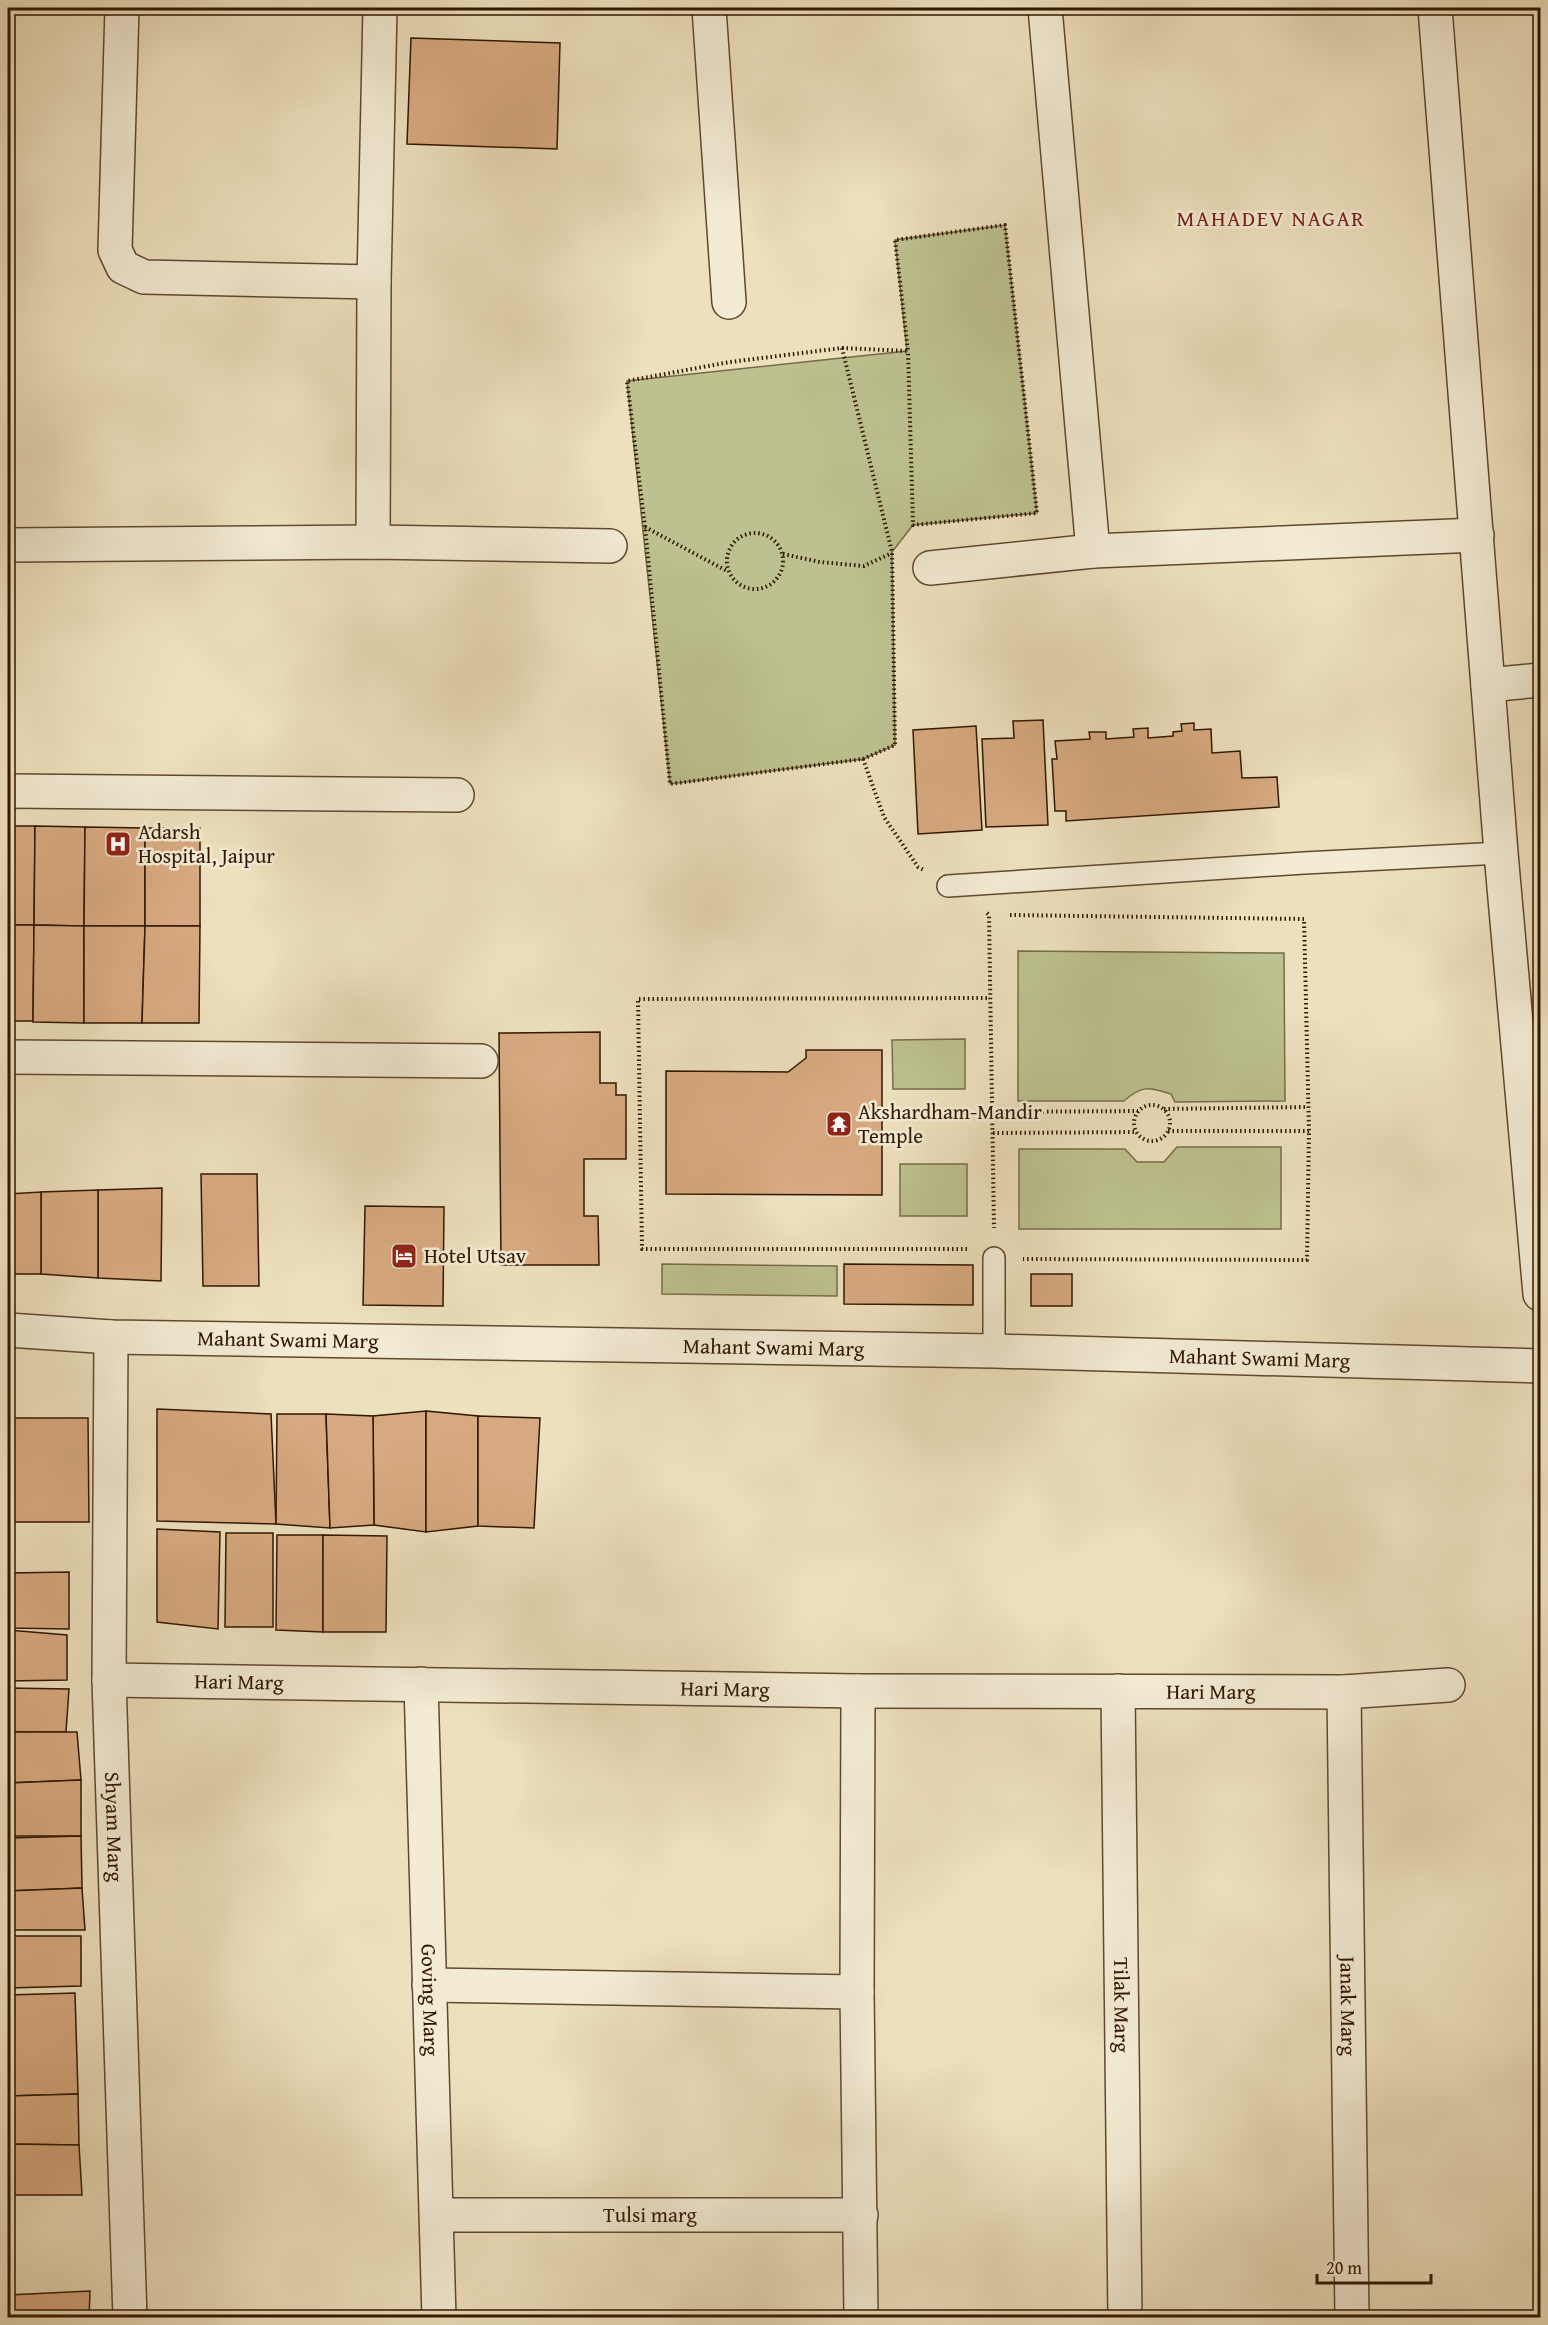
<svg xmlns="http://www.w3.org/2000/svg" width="1548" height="2325" font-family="'Gentium Book Plus',serif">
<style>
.green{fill:#bcc18f;stroke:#766c48;stroke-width:1.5}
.building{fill:#d7a980;stroke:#311600;stroke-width:1.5}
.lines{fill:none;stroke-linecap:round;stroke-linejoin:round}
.service-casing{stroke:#60482f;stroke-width:24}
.minor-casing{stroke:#60482f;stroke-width:36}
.tertiary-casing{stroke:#60482f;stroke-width:36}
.path{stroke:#311600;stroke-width:4;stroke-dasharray:1.5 3;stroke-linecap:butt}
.service{stroke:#f3ebd4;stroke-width:21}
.minor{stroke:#f3ebd4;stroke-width:33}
.tertiary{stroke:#f3ebd4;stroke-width:33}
.labels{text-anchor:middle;stroke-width:5;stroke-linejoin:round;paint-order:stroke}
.poi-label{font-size:21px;fill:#311600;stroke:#f3ebd4;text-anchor:start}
.street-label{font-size:21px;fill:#311600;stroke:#f3ebd4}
.neighbourhood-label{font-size:22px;letter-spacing:1.5px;fill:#7a1f14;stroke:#f3ebd4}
</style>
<rect width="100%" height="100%" fill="#ede0bd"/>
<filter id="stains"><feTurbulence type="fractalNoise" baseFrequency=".00333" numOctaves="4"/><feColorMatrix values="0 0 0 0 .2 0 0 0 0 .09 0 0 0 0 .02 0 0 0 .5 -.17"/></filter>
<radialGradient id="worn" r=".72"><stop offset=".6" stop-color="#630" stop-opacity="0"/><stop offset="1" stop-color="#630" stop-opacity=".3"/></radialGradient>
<!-- green -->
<g class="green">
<polygon points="1005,225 1037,513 913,525 892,552 895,745 863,759 670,784 627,381 907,351 895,240"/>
<path d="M1018 951 1284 953 1285 1101 1175 1102 1171 1094C1149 1087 1142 1085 1124 1101H1018Z"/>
<polygon points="965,1039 965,1089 893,1089 892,1040"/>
<polygon points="1177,1147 1281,1147 1281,1229 1019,1229 1019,1149 1125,1149 1137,1162 1164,1162"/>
<rect x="900" y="1164" width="67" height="52"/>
<polygon points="662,1264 837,1266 837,1296 662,1294"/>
</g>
<!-- building -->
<g class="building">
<polygon points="411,38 560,43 557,149 407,144"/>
<polygon points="1043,720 1048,825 986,827 982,739 1014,738 1013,721"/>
<polygon points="1194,723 1194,730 1211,729 1212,753 1240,751 1242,778 1277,777 1279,807 1066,821 1066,811 1055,811 1052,759 1057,759 1055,741 1090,739 1089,732 1106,732 1106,739 1134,737 1133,729 1148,728 1148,738 1173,736 1173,732 1182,731 1181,724"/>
<polygon points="976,726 982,830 918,834 913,730"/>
<polygon points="8,826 35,826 34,925 8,925"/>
<polygon points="35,826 85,827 84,926 34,925"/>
<polygon points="85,827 145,828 145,926 84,926"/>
<rect x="145" y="828" width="55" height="98"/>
<polygon points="8,925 34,925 33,1021 8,1021"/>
<polygon points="34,925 84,926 84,1023 33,1022"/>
<polygon points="84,926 145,926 142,1023 84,1023"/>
<polygon points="145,926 200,926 199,1023 142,1023"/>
<polygon points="600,1032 600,1083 616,1083 616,1095 626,1095 626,1159 584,1159 584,1216 598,1216 599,1265 501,1265 499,1033"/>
<polygon points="806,1050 882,1050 882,1195 666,1194 666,1071 788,1072 806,1058"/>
<polygon points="201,1174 257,1174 259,1286 203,1286"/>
<polygon points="162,1188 161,1281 98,1278 98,1190"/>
<polygon points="98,1190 98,1278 41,1274 41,1192"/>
<polygon points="41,1192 41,1274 8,1274 8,1194"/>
<polygon points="365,1206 444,1207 443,1306 363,1305"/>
<polygon points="844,1264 973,1265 973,1305 844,1304"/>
<rect x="1031" y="1274" width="41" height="32"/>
<polygon points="157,1409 271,1414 276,1524 157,1521"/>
<polygon points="426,1411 426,1532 374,1525 373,1416"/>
<polygon points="426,1411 478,1416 478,1526 426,1532"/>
<polygon points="277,1414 326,1414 330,1528 276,1524"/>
<polygon points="326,1414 373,1416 374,1525 330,1528"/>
<polygon points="478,1416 540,1418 534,1528 478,1526"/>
<polygon points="8,1418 88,1418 89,1522 8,1522"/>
<polygon points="157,1529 220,1532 218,1629 157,1622"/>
<polygon points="226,1533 273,1533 273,1627 225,1627"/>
<polygon points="277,1535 323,1535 323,1632 276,1630"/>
<polygon points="323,1535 387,1536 386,1632 323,1632"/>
<polygon points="69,1572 69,1629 8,1628 8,1573"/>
<polygon points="8,1630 67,1635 67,1680 8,1681"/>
<polygon points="8,1688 69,1689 66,1732 8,1732"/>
<polygon points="8,1732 77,1732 81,1780 8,1783"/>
<polygon points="81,1780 81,1836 8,1836 8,1783"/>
<polygon points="81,1836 82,1888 8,1891 8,1838"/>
<polygon points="82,1888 85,1930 8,1930 8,1891"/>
<polygon points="8,1936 81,1936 81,1986 8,1988"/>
<polygon points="75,1993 78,2094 8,2096 8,1995"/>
<polygon points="78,2094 79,2145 8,2144 8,2096"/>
<polygon points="8,2144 79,2145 82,2195 8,2195"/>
<polygon points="90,2291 89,2318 8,2318 8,2295"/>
</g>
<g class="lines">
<!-- service casing -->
<g class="service-casing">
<g id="service">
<polyline points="948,886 1304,863 1501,853"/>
<polyline points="994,1351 994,1258"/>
</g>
</g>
<!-- minor casing -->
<g class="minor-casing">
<g id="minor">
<polyline points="122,8 115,250 123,267 144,277 374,282"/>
<polyline points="709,8 729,302"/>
<polyline points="1045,8 1093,551"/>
<polyline points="1435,8 1501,853 1540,1294"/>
<polyline points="373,542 374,282 380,8"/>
<polyline points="8,545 373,542 610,546"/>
<polyline points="930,568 1093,551 1477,535"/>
<polyline points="1488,685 1540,680"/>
<polyline points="8,791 457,795"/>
<polyline points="8,1057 481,1061"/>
<path id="s1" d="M111 1337 109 1680 130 2318"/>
<path id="s2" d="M109 1680 858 1691 1344 1692 1448 1685"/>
<path id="s3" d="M421 1684 439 2318"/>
<polyline points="858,1691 857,1992 861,2318"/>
<path id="s4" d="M1118 1691 1125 2318"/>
<path id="s5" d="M1344 1692 1352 2318"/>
<polyline points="429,1985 857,1992"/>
<path id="s6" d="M438 2215H861"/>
</g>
</g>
<!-- tertiary casing -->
<g class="tertiary-casing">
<g id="tertiary">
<path id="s7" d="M8 1330 111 1337 994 1351 1540 1366"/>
</g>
</g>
<!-- path -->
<g class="path">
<polygon points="842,348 892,552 895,745 863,759 670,784 645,527 627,381 730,362"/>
<polyline points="842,348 908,351 895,240 1005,225 1037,513 913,525 908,351"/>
<polyline points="645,527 727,571"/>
<circle cx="755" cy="561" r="28"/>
<polyline points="783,554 820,562 864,566 892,553"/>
<polyline points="863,759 884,817 918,867 924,870"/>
<polyline points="987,913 989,915 994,1228"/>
<polyline points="1010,915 1304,919 1309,1131 1307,1260 1023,1259"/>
<circle cx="1152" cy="1123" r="18"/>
<polyline points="1164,1109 1307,1107"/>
<polyline points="993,1112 1138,1111"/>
<polyline points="1168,1131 1309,1131"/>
<polyline points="993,1133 1137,1132"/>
<polyline points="967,1249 642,1249 638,999 990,998"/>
</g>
<!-- service -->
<use href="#service" class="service"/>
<!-- minor -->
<use href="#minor" class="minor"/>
<!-- tertiary -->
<use href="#tertiary" class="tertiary"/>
</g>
<!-- icons -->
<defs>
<g id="hospital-square" transform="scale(1.35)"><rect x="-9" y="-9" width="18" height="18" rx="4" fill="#8f2418" stroke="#f3ebd4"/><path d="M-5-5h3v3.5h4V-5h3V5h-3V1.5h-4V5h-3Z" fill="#fff"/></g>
<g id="temple-square" transform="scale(1.35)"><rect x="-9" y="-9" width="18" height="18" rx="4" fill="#8f2418" stroke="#f3ebd4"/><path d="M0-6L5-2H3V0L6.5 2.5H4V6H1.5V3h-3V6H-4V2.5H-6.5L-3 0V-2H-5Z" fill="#fff"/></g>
<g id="hotel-square" transform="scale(1.35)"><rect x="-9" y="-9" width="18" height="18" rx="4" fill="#8f2418" stroke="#f3ebd4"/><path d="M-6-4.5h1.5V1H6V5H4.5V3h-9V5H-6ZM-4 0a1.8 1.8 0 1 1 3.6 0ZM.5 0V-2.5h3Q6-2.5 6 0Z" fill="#fff"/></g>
</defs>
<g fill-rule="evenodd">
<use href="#hospital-square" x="118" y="844"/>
<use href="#temple-square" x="839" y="1124"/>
<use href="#hotel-square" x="404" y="1256"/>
</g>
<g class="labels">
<!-- poi labels -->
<g class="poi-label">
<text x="138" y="839">Adarsh<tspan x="138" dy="24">Hospital, Jaipur</tspan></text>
<text x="858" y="1119">Akshardham-Mandir<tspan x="858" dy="24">Temple</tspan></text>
<text x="424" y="1263">Hotel Utsav</text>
</g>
<!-- street labels -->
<g class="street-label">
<text dy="7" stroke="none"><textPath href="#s7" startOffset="280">Mahant Swami Marg</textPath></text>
<text dy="7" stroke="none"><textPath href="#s7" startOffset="766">Mahant Swami Marg</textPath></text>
<text dy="7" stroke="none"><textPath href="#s7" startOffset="1252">Mahant Swami Marg</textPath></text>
<text dy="7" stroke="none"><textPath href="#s2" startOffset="130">Hari Marg</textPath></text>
<text dy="7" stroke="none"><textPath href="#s2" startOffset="616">Hari Marg</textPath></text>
<text dy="7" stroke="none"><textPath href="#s2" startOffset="1102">Hari Marg</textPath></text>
<text dy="7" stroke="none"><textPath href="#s1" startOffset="490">Shyam Marg</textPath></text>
<text dy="7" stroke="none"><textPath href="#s3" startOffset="316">Goving Marg</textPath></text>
<text dy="7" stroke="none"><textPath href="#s4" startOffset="314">Tilak Marg</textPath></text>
<text dy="7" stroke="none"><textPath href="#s5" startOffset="314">Janak Marg</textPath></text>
<text dy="7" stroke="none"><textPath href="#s6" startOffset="212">Tulsi marg</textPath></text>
</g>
<!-- neighbourhood labels -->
<g class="neighbourhood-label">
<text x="1271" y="226">MAHADEV NAGAR</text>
</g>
</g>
<!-- margin -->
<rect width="1548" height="2325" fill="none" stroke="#ede0bd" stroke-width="30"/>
<rect x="9" y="9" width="1530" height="2307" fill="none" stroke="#311600" stroke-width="3"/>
<rect x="15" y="15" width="1518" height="2295" fill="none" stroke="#311600" stroke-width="1.5"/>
<!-- scale -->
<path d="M1317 2274v9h114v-9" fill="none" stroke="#311600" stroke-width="3"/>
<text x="1326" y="2274" font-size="18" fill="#311600" stroke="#f3ebd4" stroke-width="4.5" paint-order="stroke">20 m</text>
<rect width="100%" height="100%" filter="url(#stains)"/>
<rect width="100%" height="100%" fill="url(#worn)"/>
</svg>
